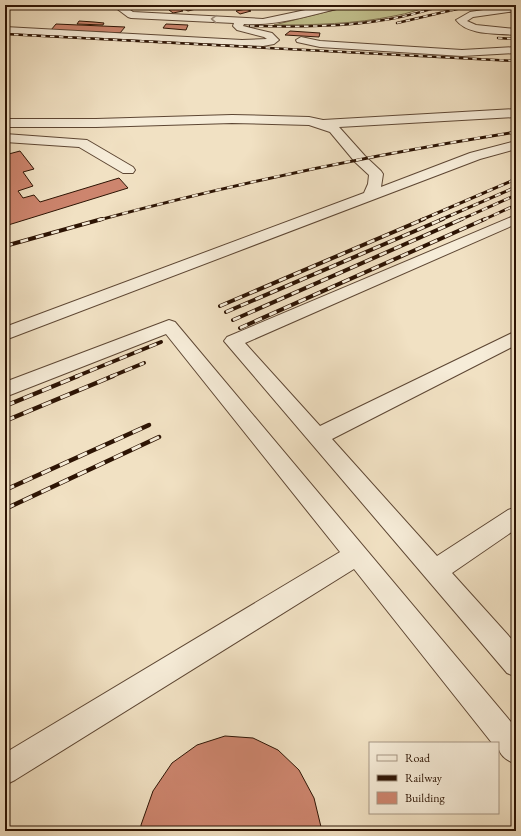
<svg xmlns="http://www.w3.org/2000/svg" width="521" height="836" font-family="'EB Garamond',serif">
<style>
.green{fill:#c2c18e;stroke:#786a49}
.building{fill:#cd856e;stroke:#2d1404}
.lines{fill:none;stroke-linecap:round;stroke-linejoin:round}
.minor-casing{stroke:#5e4734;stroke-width:2}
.minor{fill:#f6ecd8;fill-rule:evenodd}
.rail-far3-casing{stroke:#2d1404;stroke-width:2.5}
.rail-far2-casing{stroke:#2d1404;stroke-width:3}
.rail-far1-casing{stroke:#2d1404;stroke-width:4}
.rail-casing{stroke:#2d1404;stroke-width:4.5}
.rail-far3{stroke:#f6ecd8;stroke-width:1.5;stroke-dasharray:4.5;stroke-linecap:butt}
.rail-far2{stroke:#f6ecd8;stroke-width:2;stroke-dasharray:6;stroke-linecap:butt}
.rail-far1{stroke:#f6ecd8;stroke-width:2.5;stroke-dasharray:8;stroke-linecap:butt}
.rail{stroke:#f6ecd8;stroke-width:3;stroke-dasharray:10;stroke-linecap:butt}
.oneway{stroke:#9c8b79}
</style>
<rect width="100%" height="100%" fill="#f1e1c3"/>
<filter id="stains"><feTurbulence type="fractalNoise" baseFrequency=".005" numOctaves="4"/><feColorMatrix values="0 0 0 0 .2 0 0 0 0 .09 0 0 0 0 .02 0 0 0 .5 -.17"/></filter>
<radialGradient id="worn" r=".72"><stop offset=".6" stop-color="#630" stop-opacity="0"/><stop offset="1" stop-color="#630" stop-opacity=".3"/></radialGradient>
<!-- green -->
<path class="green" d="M354 5H436C422 8 408 14 394 16 355 24 314 25 274 25Z"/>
<!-- building -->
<g class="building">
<polygon points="190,6 196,9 188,11 182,8"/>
<polygon points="178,8 183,11 173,13 169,10"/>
<polygon points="246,9 251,11 240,14 236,11"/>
<polygon points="79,21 94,22 104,23 103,25 77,24"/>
<polygon points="56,24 125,27 120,33 51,30"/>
<polygon points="166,24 188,25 186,30 163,28"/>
<polygon points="290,31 320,33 319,37 285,35"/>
<polygon points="20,151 34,169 23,172 33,186 18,191 23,198 34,195 40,202 119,178 128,188 5,226 5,155"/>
<polygon points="225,736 253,738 278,750 299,770 314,798 322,831 141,831 141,825 153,791 172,763 197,745"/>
</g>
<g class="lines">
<!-- minor casing -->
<g class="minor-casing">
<g id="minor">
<path d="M112 5H123L133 12 263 19 329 5H346L344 7C311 15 278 26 244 24L243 26 272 33 279 40 274 44 263 46 5 33V27L242 40 267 39 264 37 237 30 233 26 234 23 131 18 128 17Z"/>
<path d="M516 5V11L473 17 467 21 476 25 516 29V35C498 33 468 36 456 20L470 12Z"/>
<polygon points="301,37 320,41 462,50 516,47 516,53 462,56 320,47 297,42 296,40"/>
<polygon points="516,109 516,117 339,127 365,156 381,171 383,174 381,187 470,153 516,141 516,149 480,159 5,340 5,327 364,193 368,184 369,175 355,162 330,132 309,125 232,123 96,127 5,127 5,119 96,119 232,115 309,117 323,120"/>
<polygon points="5,134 87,140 133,167 135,170 133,173 123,173 79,147 5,142"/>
<polygon points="516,215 516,224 245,343 320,426 516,331 516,345 332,439 437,556 508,510 516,507 516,529 452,573 516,644 516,677 507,673 224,341 227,337"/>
<path d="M169 320 175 322 516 728V764C506 760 498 755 498 743H492L354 569 15 780 5 785V753L340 552 166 334 5 397V382Z"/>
</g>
</g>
<!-- minor -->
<use href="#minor" class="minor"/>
<!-- rail-far3 casing -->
<g class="rail-far3-casing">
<g id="rail-far3">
<polyline points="397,23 474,5"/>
<path d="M250 26C297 27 344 27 390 19 409 16 427 10 446 5"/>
<polyline points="5,34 516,61"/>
<polyline points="498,38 516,39"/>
</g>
</g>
<!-- rail-far2 casing -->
<g class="rail-far2-casing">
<g id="rail-far2">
<path d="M99 220C236 183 375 154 516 132"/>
<polyline points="421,220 516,179"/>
<polyline points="440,220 516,187"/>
<polyline points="460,220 516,195"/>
<polyline points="483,220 516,205"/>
</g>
</g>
<!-- rail-far1 casing -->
<g class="rail-far1-casing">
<g id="rail-far1">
<polyline points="5,246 102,219"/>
<polyline points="220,306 424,219"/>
<polyline points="226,312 443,219"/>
<polyline points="233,320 462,219"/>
<polyline points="240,328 485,219"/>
<polyline points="75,377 161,342"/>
<polyline points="110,377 144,363"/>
</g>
</g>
<!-- rail casing -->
<g class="rail-casing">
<g id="rail">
<polyline points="5,406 78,376"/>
<polyline points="5,421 113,376"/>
<polyline points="5,490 149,425"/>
<polyline points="5,509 159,437"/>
</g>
</g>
<!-- rail-far3 -->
<use href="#rail-far3" class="rail-far3"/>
<!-- rail-far2 -->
<use href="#rail-far2" class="rail-far2"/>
<!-- rail-far1 -->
<use href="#rail-far1" class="rail-far1"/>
<!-- rail -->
<use href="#rail" class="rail"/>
</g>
<!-- one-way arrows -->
<defs><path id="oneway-chevron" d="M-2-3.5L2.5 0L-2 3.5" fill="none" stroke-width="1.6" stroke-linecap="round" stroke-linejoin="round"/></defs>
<use class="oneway" href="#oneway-chevron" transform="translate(214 19) rotate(-177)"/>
<!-- margin -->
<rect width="521" height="836" fill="none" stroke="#f1e1c3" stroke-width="20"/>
<rect x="6" y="6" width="509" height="824" fill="none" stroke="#2d1404" stroke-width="2"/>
<rect x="10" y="10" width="501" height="816" fill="none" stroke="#2d1404"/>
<!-- legend -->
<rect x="369" y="742" width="130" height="72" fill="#f6ecd8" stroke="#a69683"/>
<rect x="377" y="755" width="20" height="6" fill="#f6ecd8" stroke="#a69683"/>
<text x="405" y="762" font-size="12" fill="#2d1404">Road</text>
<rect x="377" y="775" width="20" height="6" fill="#2d1404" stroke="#a69683"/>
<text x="405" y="782" font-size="12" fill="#2d1404">Railway</text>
<rect x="377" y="792" width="20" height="12" fill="#cd856e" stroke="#a69683"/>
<text x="405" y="802" font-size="12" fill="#2d1404">Building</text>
<rect width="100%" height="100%" filter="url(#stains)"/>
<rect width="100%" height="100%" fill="url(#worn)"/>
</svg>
